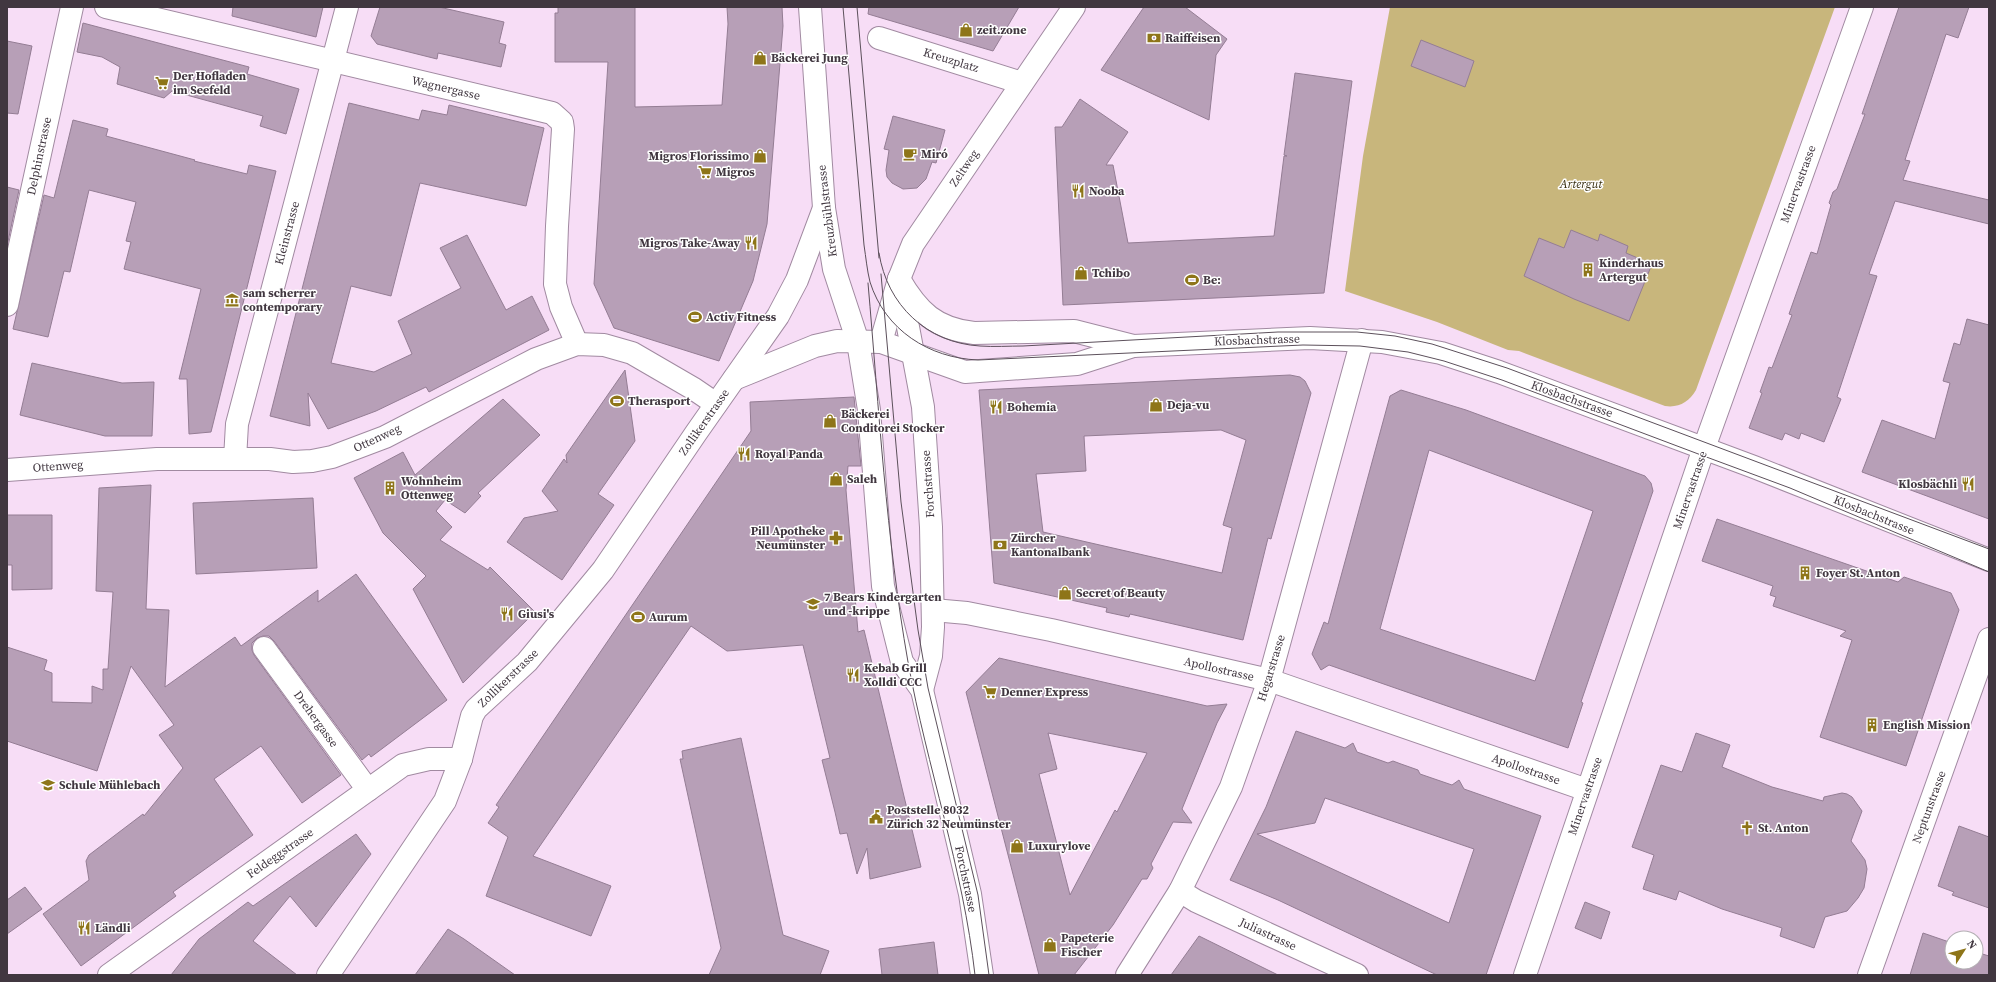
<svg xmlns="http://www.w3.org/2000/svg" width="1996" height="982" font-family="'Source Serif 4',serif">
<style>
.green{fill:#c8b67c}
.building{fill:#b79fb7;stroke:#947d94;fill-rule:evenodd}
.lines{fill:none;stroke-linecap:round;stroke-linejoin:round}
.minor-casing{stroke:#a18aa1;stroke-width:24}
.tertiary-casing{stroke:#a18aa1;stroke-width:24}
.secondary-casing{stroke:#a18aa1;stroke-width:24}
.minor{stroke:#fff;stroke-width:22}
.tertiary{stroke:#fff;stroke-width:22}
.secondary{stroke:#fff;stroke-width:22}
.tram{stroke:#5c505b;stroke-width:1}
.labels{text-anchor:middle;stroke-width:3;stroke-linejoin:round;paint-order:stroke}
.poi-label{font-size:12px;font-weight:bold;fill:#413740;stroke:#fff;text-anchor:start}
.street-label{font-size:12px;fill:#413740;stroke:#fff}
.park-label{font-size:12px;font-style:italic;fill:#352c0c;stroke:#fff}
</style>
<rect width="100%" height="100%" fill="#f7ddf6"/>
<!-- green -->
<path class="green" d="M1390 7H1835L1696 390C1689 402 1679 408 1665 406L1519 351 1508 350 1437 322 1345 291 1363 156Z"/>
<!-- building -->
<g class="building">
<polygon points="233,7 323,7 316,37 232,16"/>
<polygon points="380,7 439,7 504,22 499,43 506,45 501,67 438,53 437,59 377,44 371,36"/>
<polygon points="558,7 635,7 635,107 722,105 728,24 727,7 782,7 783,26 767,224 753,281 719,361 614,328 594,284 608,62 555,62 555,13 558,13"/>
<polygon points="869,7 1019,7 993,51 868,14"/>
<polygon points="1144,7 1185,7 1227,39 1216,55 1209,120 1101,70"/>
<polygon points="1899,7 1969,7 1958,38 1946,34 1905,160 1910,161 1903,180 1989,200 1989,224 1895,201 1869,274 1877,276 1837,397 1841,399 1824,442 1801,433 1799,439 1785,433 1782,440 1749,428 1762,393 1760,392 1769,367 1772,368 1792,315 1789,314 1811,252 1817,254 1831,205 1829,203 1833,192 1837,189 1865,114 1862,114"/>
<polygon points="83,23 249,67 247,74 299,89 286,134 260,126 263,116 172,91 164,98 117,84 120,67 102,57 77,52"/>
<polygon points="1421,40 1474,61 1465,87 1411,66"/>
<polygon points="7,41 32,46 18,114 7,113"/>
<polygon points="1295,73 1352,81 1324,293 1063,305 1055,127 1062,127 1080,99 1128,132 1106,165 1113,165 1128,243 1274,236 1284,156 1287,156 1284,155"/>
<polygon points="349,103 419,120 422,110 447,115 449,105 544,128 526,206 420,183 391,296 351,286 331,363 374,372 412,354 398,321 461,288 440,248 467,235 506,310 532,296 549,330 429,392 426,387 376,411 328,429 308,393 310,426 270,416"/>
<polygon points="893,116 945,130 936,163 932,162 926,179 917,188 903,189 892,183 887,177 886,170 889,150 884,149"/>
<polygon points="73,120 108,129 106,136 195,160 194,161 247,174 249,165 276,171 211,432 189,434 187,379 179,379 201,289 124,269 131,242 126,241 136,202 89,190 70,272 64,271 48,337 13,329 44,195 54,198"/>
<polygon points="7,187 19,190 7,246"/>
<polygon points="1571,230 1598,241 1600,234 1628,246 1626,253 1652,264 1629,321 1574,299 1524,276 1539,238 1564,248"/>
<polygon points="1967,319 1989,325 1989,519 1862,472 1882,420 1935,439 1950,383 1943,381 1954,343 1960,345"/>
<polygon points="32,363 122,383 154,382 152,436 105,436 20,415"/>
<polygon points="625,370 635,441 598,494 614,505 562,580 507,542 524,518 558,511 542,491 564,459 567,463 566,455"/>
<path d="M1290 375 1300 377 1305 381 1311 393 1271 539 1268 538 1243 640 1130 614 1129 617 1106 612 1107 608 994 583 979 390ZM1221 430 1246 440 1223 525 1232 528 1222 573 1043 532 1036 474 1086 471 1084 436Z"/>
<path d="M1401 390 1466 410 1534 435 1645 476 1651 483 1653 491 1581 702 1583 703 1568 748 1329 665 1321 670 1312 654 1324 622 1328 624 1390 396ZM1429 450 1593 511 1535 681 1380 629Z"/>
<polygon points="854,397 861,466 848,466 846,490 858,632 864,630 921,867 870,879 867,848 857,874 847,833 840,834 835,812 822,760 830,758 803,645 727,651 691,626 533,856 611,886 591,936 486,896 508,837 488,823 499,807 496,805 751,431 750,402"/>
<polygon points="503,399 540,435 478,493 481,496 465,513 445,500 436,511 452,527 440,540 488,570 490,567 535,612 463,683 413,589 426,576 383,533 354,478 403,452 415,475"/>
<polygon points="151,485 146,609 169,610 165,687 235,637 241,646 318,590 318,602 356,574 447,700 371,757 369,754 362,760 274,641 269,636 263,636 257,638 252,643 252,650 254,655 341,775 302,803 261,746 214,779 253,835 173,892 176,896 81,966 43,914 89,880 86,861 89,855 143,814 144,816 183,768 159,735 174,725 131,666 97,771 7,741 7,647 47,660 44,670 52,673 52,702 92,703 92,686 103,690 103,669 108,669 113,592 96,591 99,488"/>
<polygon points="313,498 317,568 196,574 193,503"/>
<polygon points="7,515 52,515 52,589 12,590 12,565 7,565"/>
<polygon points="1717,519 1898,582 1904,577 1951,593 1959,610 1906,766 1820,737 1852,640 1840,636 1846,631 1773,606 1776,597 1770,595 1773,586 1702,561"/>
<path d="M999 658 1207 706 1227 704 1217 723 1182 809 1192 823 1173 822 1151 864 1153 868 1147 879H1142L1113 925 1074 975H1039L966 692ZM1048 733 1147 753 1117 812 1115 810 1070 895 1039 774 1057 769Z"/>
<path d="M1296 731 1345 748 1353 743 1357 752 1388 763 1393 761 1401 764 1418 770 1420 774 1452 785 1459 780 1464 789 1541 816 1486 975H1437L1278 900 1230 880 1266 807ZM1325 798 1474 849 1449 923 1257 834 1315 823Z"/>
<polygon points="1696,733 1730,745 1722,767 1772,787 1823,801 1824,797 1842,793 1847,794 1852,797 1862,811 1851,841 1865,860 1867,869 1864,888 1858,898 1847,911 1825,917 1814,948 1780,936 1782,928 1722,909 1679,891 1676,900 1643,889 1654,855 1632,847 1661,765 1682,772"/>
<polygon points="741,738 783,935 829,951 820,975 709,975 721,948 680,759 683,759 682,751"/>
<polygon points="1959,826 1989,837 1989,908 1952,895 1954,892 1938,886"/>
<polygon points="356,834 371,854 316,927 290,896 253,941 297,975 171,975 199,939 248,902 253,906"/>
<polygon points="25,887 42,909 7,934 7,900"/>
<polygon points="1585,902 1610,912 1601,939 1575,928"/>
<polygon points="448,929 464,939 515,975 415,975"/>
<polygon points="1923,933 1952,943 1952,962 1976,962 1976,952 1989,956 1989,975 1910,975"/>
<polygon points="1199,936 1278,975 1171,975"/>
<polygon points="934,942 938,975 882,975 879,949"/>
</g>
<g class="lines">
<!-- minor casing -->
<g class="minor-casing">
<g id="minor">
<polyline points="106,7 552,113 562,122 563,129 557,226 555,284 561,307 577,344"/>
<polyline points="879,38 1022,83"/>
<polyline points="7,305 72,7"/>
<polyline points="235,459 237,424 347,7"/>
<polyline points="7,470 157,459 270,459 293,462 312,461 332,457 385,437 536,359 577,344 604,345 632,353 694,389 716,404"/>
<polyline points="933,610 967,613 1051,630 1269,680 1587,790"/>
<polyline points="264,648 368,790"/>
<polyline points="1180,891 1196,901 1357,975"/>
<polyline points="109,975 403,765 429,759 461,759"/>
<polyline points="1127,975 1180,891 1231,787 1269,680 1362,340"/>
<polyline points="1525,975 1704,448 1862,7"/>
<polyline points="1869,975 1989,639"/>
</g>
</g>
<!-- tertiary casing -->
<g class="tertiary-casing">
<g id="tertiary">
<path d="M899 279C918 312 936 329 974 333L1074 331 1133 346"/>
<polyline points="881,342 899,279"/>
<polyline points="734,379 815,346 837,341 881,342 965,372 1077,364 1133,346 1310,338 1382,342 1441,353 1499,372 1754,467 1989,560"/>
<polyline points="328,975 445,801 461,759 472,716 476,709 527,662 603,570 696,433 778,316 797,280 824,208"/>
</g>
</g>
<!-- secondary casing -->
<g class="secondary-casing">
<g id="secondary">
<polyline points="810,7 824,208 834,269 858,342 869,410 883,586 902,662 922,690 970,894 982,975"/>
<polyline points="922,690 931,656 933,627 931,527 923,407 899,279 913,244 1074,7"/>
</g>
</g>
<!-- minor -->
<use href="#minor" class="minor"/>
<!-- tertiary -->
<use href="#tertiary" class="tertiary"/>
<!-- secondary -->
<use href="#secondary" class="secondary"/>
<!-- tram -->
<g class="tram">
<path d="M843 7 864 245C866 258 867 270 870 282 885 330 929 358 978 360L1303 345 1360 346 1408 352 1444 361 1502 380 1701 455 1790 488 1989 572"/>
<polyline points="857,7 879,258"/>
<path d="M879 253C887 305 927 343 980 346 994 347 1009 346 1023 346L1278 332H1357L1395 336 1432 344 1507 368 1989 549"/>
<polyline points="881,274 901,502 918,630 928,688 978,895 989,975"/>
<path d="M868 283C879 409 886 537 908 662 927 767 963 868 975 975"/>
</g>
</g>
<!-- icons -->
<defs>
<g id="shop-bare" transform="scale(1.08)"><path d="M-5-2.5h2.3a2.7 3.5 0 0 1 5.4 0H5L5.5 6h-11ZM-1.5-2.5h3a1.5 2.3 0 0 0-3 0Z" fill="#8e7519" stroke="#fff" stroke-width="2.5" paint-order="stroke"/></g>
<g id="bank-bare" transform="scale(1.08)"><path d="M-6-4H6V4H-6ZM0-2.3a2.3 2.3 0 1 0 0 4.6a2.3 2.3 0 1 0 0-4.6Z" fill="#8e7519" stroke="#fff" stroke-width="2.5" paint-order="stroke"/></g>
<g id="supermarket-bare" transform="scale(1.08)"><path d="M-6-5.5h2.5l.6 2H6L4.5 2H-2.5L-4.4-4H-6ZM-1.5 3.2a1.3 1.3 0 1 0 .1 0ZM3 3.2a1.3 1.3 0 1 0 .1 0Z" fill="#8e7519" stroke="#fff" stroke-width="2.5" paint-order="stroke"/></g>
<g id="cafe-bare" transform="scale(1.08)"><path d="M-5.5-4.5H6V0H3Q3 3.5 0 3.5H-2.5Q-5.5 3.5-5.5 0ZM3-3.2v2h1.7v-2ZM-6 4.5H4V6H-6Z" fill="#8e7519" stroke="#fff" stroke-width="2.5" paint-order="stroke"/></g>
<g id="restaurant-bare" transform="scale(1.08)"><path d="M-5-6h1v4h1v-4h1v4h1v-4h1v5L-1.5 .5V6h-2V.5L-5-1ZM5-6V6H3V1.5H1.5Q1.5-4 5-6Z" fill="#8e7519" stroke="#fff" stroke-width="2.5" paint-order="stroke"/></g>
<g id="building-bare" transform="scale(1.08)"><path d="M-4-6H4V6H1V3H-1V6H-4ZM-2.5-4.3h1.7v1.8h-1.7ZM.8-4.3h1.7v1.8H.8ZM-2.5-1h1.7V.8h-1.7ZM.8-1h1.7V.8H.8Z" fill="#8e7519" stroke="#fff" stroke-width="2.5" paint-order="stroke"/></g>
<g id="stadium-bare" transform="scale(1.08)"><path d="M0-5a6.5 5 0 1 0 0 10a6.5 5 0 1 0 0-10ZM-3.5-1.8h7v3.6h-7Z" fill="#8e7519" stroke="#fff" stroke-width="2.5" paint-order="stroke"/></g>
<g id="museum-bare" transform="scale(1.08)"><path d="M0-6L6-3V-2H-6V-3ZM-5-1h2V3h-2ZM-1-1h2V3h-2ZM3-1h2V3H3ZM-6 4H6V6H-6Z" fill="#8e7519" stroke="#fff" stroke-width="2.5" paint-order="stroke"/></g>
<g id="pharmacy-bare" transform="scale(1.08)"><path d="M-2-6h4v4h4v4h-4v4h-4v-4h-4v-4h4Z" fill="#8e7519" stroke="#fff" stroke-width="2.5" paint-order="stroke"/></g>
<g id="school-bare" transform="scale(1.08)"><path d="M0-5L7-2L0 1L-7-2ZM-4 1L0 2.5L4 1V4Q0 6-4 4Z" fill="#8e7519" stroke="#fff" stroke-width="2.5" paint-order="stroke"/></g>
<g id="civic-bare" transform="scale(1.08)"><path d="M-.6-6.5H3V-4.5H.6V-3L4-1V1h2V6H-6V1h2V-1L-.6-3ZM-1.2 2.5V6h2.4V2.5Z" fill="#8e7519" stroke="#fff" stroke-width="2.5" paint-order="stroke"/></g>
<g id="church-bare" transform="scale(1.08)"><path d="M-1.2-6h2.4v3.5h3.3v2.4h-3.3V6h-2.4V-.1h-3.3v-2.4h3.3Z" fill="#8e7519" stroke="#fff" stroke-width="2.5" paint-order="stroke"/></g>
</defs>
<g fill-rule="evenodd">
<use href="#shop-bare" x="966" y="30"/>
<use href="#bank-bare" x="1154" y="38"/>
<use href="#shop-bare" x="760" y="58"/>
<use href="#supermarket-bare" x="162" y="83"/>
<use href="#cafe-bare" x="910" y="154"/>
<use href="#shop-bare" x="760" y="156"/>
<use href="#supermarket-bare" x="705" y="172"/>
<use href="#restaurant-bare" x="1078" y="191"/>
<use href="#restaurant-bare" x="751" y="243"/>
<use href="#building-bare" x="1588" y="270"/>
<use href="#shop-bare" x="1081" y="273"/>
<use href="#stadium-bare" x="1192" y="280"/>
<use href="#museum-bare" x="232" y="300"/>
<use href="#stadium-bare" x="695" y="317"/>
<use href="#stadium-bare" x="617" y="401"/>
<use href="#shop-bare" x="1156" y="405"/>
<use href="#restaurant-bare" x="996" y="407"/>
<use href="#shop-bare" x="830" y="421"/>
<use href="#restaurant-bare" x="744" y="454"/>
<use href="#shop-bare" x="836" y="479"/>
<use href="#restaurant-bare" x="1968" y="484"/>
<use href="#building-bare" x="390" y="488"/>
<use href="#pharmacy-bare" x="836" y="538"/>
<use href="#bank-bare" x="1000" y="545"/>
<use href="#building-bare" x="1805" y="573"/>
<use href="#shop-bare" x="1065" y="593"/>
<use href="#school-bare" x="813" y="604"/>
<use href="#restaurant-bare" x="507" y="614"/>
<use href="#stadium-bare" x="638" y="617"/>
<use href="#restaurant-bare" x="853" y="675"/>
<use href="#supermarket-bare" x="990" y="692"/>
<use href="#building-bare" x="1872" y="725"/>
<use href="#school-bare" x="48" y="785"/>
<use href="#civic-bare" x="876" y="817"/>
<use href="#church-bare" x="1747" y="828"/>
<use href="#shop-bare" x="1017" y="846"/>
<use href="#restaurant-bare" x="84" y="928"/>
<use href="#shop-bare" x="1050" y="945"/>
</g>
<g class="labels">
<!-- poi labels -->
<g class="poi-label">
<text x="977" y="34">zeit.zone</text>
<text x="1165" y="42">Raiffeisen</text>
<text x="771" y="62">Bäckerei Jung</text>
<text x="173" y="80">Der Hofladen<tspan x="173" dy="14">im Seefeld</tspan></text>
<text x="921" y="158">Miró</text>
<text x="749" y="160" text-anchor="end">Migros Florissimo</text>
<text x="716" y="176">Migros</text>
<text x="1089" y="195">Nooba</text>
<text x="740" y="247" text-anchor="end">Migros Take-Away</text>
<text x="1599" y="267">Kinderhaus<tspan x="1599" dy="14">Artergut</tspan></text>
<text x="1092" y="277">Tchibo</text>
<text x="1203" y="284">Be:</text>
<text x="243" y="297">sam scherrer<tspan x="243" dy="14">contemporary</tspan></text>
<text x="706" y="321">Activ Fitness</text>
<text x="628" y="405">Therasport</text>
<text x="1167" y="409">Deja-vu</text>
<text x="1007" y="411">Bohemia</text>
<text x="841" y="418">Bäckerei<tspan x="841" dy="14">Conditorei Stocker</tspan></text>
<text x="755" y="458">Royal Panda</text>
<text x="847" y="483">Saleh</text>
<text x="401" y="485">Wohnheim<tspan x="401" dy="14">Ottenweg</tspan></text>
<text x="1957" y="488" text-anchor="end">Klosbächli</text>
<text x="825" y="535" text-anchor="end">Pill Apotheke<tspan x="825" dy="14">Neumünster</tspan></text>
<text x="1011" y="542">Zürcher<tspan x="1011" dy="14">Kantonalbank</tspan></text>
<text x="1816" y="577">Foyer St. Anton</text>
<text x="1076" y="597">Secret of Beauty</text>
<text x="824" y="601">7 Bears Kindergarten<tspan x="824" dy="14">und -krippe</tspan></text>
<text x="518" y="618">Giusi's</text>
<text x="649" y="621">Aurum</text>
<text x="864" y="672">Kebab Grill<tspan x="864" dy="14">Xolldi CCC</tspan></text>
<text x="1001" y="696">Denner Express</text>
<text x="1883" y="729">English Mission</text>
<text x="59" y="789">Schule Mühlebach</text>
<text x="887" y="814">Poststelle 8032<tspan x="887" dy="14">Zürich 32 Neumünster</tspan></text>
<text x="1758" y="832">St. Anton</text>
<text x="1028" y="850">Luxurylove</text>
<text x="95" y="932">Ländli</text>
<text x="1061" y="942">Papeterie<tspan x="1061" dy="14">Fischer</tspan></text>
</g>
<!-- street labels -->
<g class="street-label">
<text transform="translate(951 60) rotate(17)" y="4">Kreuzplatz</text>
<text transform="translate(446 88) rotate(13)" y="4">Wagnergasse</text>
<text transform="translate(39 156) rotate(-78)" y="4">Delphinstrasse</text>
<text transform="translate(964 168) rotate(-56)" y="4">Zeltweg</text>
<text transform="translate(1798 184) rotate(-70)" y="4">Minervastrasse</text>
<text transform="translate(827 211) rotate(-97)" y="4">Kreuzbühlstrasse</text>
<text transform="translate(287 233) rotate(-75)" y="4">Kleinstrasse</text>
<text transform="translate(1257 340) rotate(-2)" y="4">Klosbachstrasse</text>
<text transform="translate(1572 399) rotate(20)" y="4">Klosbachstrasse</text>
<text transform="translate(704 422) rotate(-55)" y="4">Zollikerstrasse</text>
<text transform="translate(377 438) rotate(-25)" y="4">Ottenweg</text>
<text transform="translate(58 466) rotate(-4)" y="4">Ottenweg</text>
<text transform="translate(928 484) rotate(-94)" y="4">Forchstrasse</text>
<text transform="translate(1690 490) rotate(-71)" y="4">Minervastrasse</text>
<text transform="translate(1874 515) rotate(22)" y="4">Klosbachstrasse</text>
<text transform="translate(1271 668) rotate(-73)" y="4">Hegarstrasse</text>
<text transform="translate(1219 669) rotate(13)" y="4">Apollostrasse</text>
<text transform="translate(508 678) rotate(-44)" y="4">Zollikerstrasse</text>
<text transform="translate(316 719) rotate(54)" y="4">Drehergasse</text>
<text transform="translate(1526 769) rotate(19)" y="4">Apollostrasse</text>
<text transform="translate(1585 796) rotate(-71)" y="4">Minervastrasse</text>
<text transform="translate(1929 807) rotate(-70)" y="4">Neptunstrasse</text>
<text transform="translate(280 853) rotate(-35)" y="4">Feldeggstrasse</text>
<text transform="translate(966 879) rotate(78)" y="4">Forchstrasse</text>
<text transform="translate(1268 934) rotate(25)" y="4">Juliastrasse</text>
</g>
<!-- park labels -->
<g class="park-label">
<text x="1581" y="188">Artergut</text>
</g>
</g>
<!-- border -->
<rect width="1996" height="982" fill="none" stroke="#413740" stroke-width="16"/>
<!-- north arrow -->
<g transform="translate(1964 950) rotate(54)"><circle r="19" fill="#ffffff" stroke="#b3afb3"/>
<path d="M0-3L7 15L0 10L-7 15Z" fill="#8e7519"/>
<text y="-6" font-size="11" font-weight="bold" text-anchor="middle" fill="#413740">N</text>
</g>
</svg>
